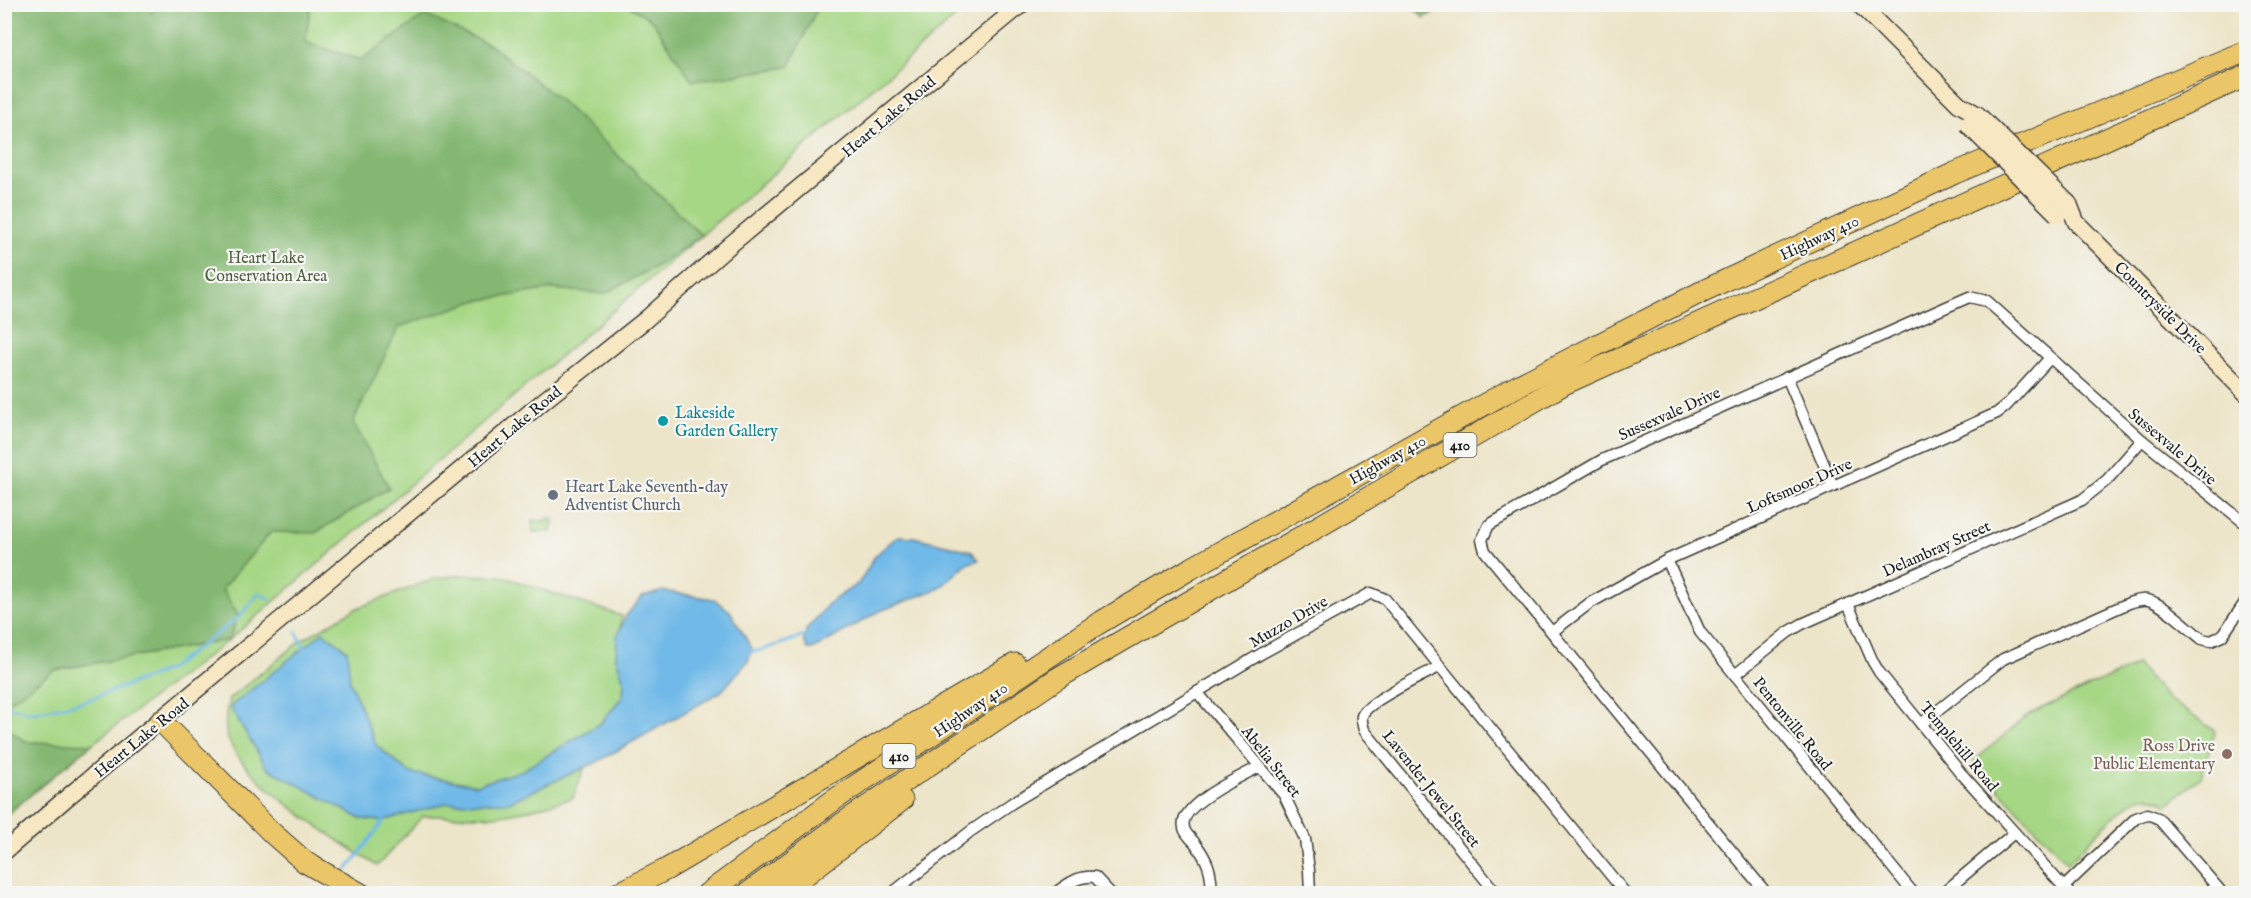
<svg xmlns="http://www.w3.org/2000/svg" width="2251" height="898" font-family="'IM FELL English',serif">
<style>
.green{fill:#a6d785;stroke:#617a50;stroke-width:1.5}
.forest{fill:#84b872;stroke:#506a47;stroke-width:1.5}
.water{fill:#6fb9e8;stroke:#466a82;stroke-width:1.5}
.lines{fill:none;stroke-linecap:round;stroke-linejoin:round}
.stream{stroke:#6fb9e8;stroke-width:3}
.street-casing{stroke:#3b3a36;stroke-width:13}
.secondary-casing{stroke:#3b3a36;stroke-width:19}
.highway-casing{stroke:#3b3a36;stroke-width:23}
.street{stroke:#fff;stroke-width:10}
.secondary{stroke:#f7e8c3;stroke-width:16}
.highway{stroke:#ebc669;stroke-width:21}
.secondary-bridge-casing{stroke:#3b3a36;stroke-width:19;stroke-linecap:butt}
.secondary-bridge{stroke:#f7e8c3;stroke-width:16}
.culture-dot{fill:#0f9aa8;stroke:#f6f6f2;stroke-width:2}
.worship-dot{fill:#6b7280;stroke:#f6f6f2;stroke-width:2}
.education-dot{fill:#8d6e63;stroke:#f6f6f2;stroke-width:2}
.labels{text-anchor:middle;stroke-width:4.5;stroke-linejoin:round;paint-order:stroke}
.shield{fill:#f6f6f2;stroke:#5d5d5c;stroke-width:1.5}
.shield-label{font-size:15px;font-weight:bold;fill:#1c1c1c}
.street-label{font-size:16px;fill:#1c1c1c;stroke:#f6f6f2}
.park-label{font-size:16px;fill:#4c5d41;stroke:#f6f6f2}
.culture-label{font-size:16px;fill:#0d838f;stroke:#f6f6f2;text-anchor:start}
.worship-label{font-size:16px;fill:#5b616d;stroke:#f6f6f2;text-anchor:start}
.education-label{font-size:16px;fill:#785e54;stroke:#f6f6f2;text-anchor:end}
</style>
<rect width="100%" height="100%" fill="#f6f6f2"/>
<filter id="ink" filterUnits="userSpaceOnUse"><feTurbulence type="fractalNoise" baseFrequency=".0167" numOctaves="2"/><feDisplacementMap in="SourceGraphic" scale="12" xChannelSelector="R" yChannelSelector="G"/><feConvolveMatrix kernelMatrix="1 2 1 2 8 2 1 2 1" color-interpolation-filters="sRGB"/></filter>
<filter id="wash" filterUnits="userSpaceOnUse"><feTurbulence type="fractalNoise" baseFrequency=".008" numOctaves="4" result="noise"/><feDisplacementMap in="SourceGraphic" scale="24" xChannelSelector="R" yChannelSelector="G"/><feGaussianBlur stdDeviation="1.35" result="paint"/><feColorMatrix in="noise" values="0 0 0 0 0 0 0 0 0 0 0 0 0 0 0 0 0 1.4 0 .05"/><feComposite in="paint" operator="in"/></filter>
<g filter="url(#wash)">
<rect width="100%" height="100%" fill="#ede5c9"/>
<!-- green -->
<g class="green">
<polygon points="5,5 970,5 229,640 92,744 5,816"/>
<polygon points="548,518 554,519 551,532 533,532 532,520 545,521"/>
<path d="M461 575 501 576 622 616 616 658 624 682 623 696 601 723 573 798 525 811 495 816H423L377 866C335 838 250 787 229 741 223 728 226 712 229 699L302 640 355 609 436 578Z"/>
<path d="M2137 665 2166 697 2215 731 2201 777 2167 805C2159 798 2147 794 2137 799 2123 804 2081 850 2068 863L1973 762 2029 714Z"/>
</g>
<!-- forest -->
<g class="forest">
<polygon points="5,4 143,5 152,13 161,5 311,5 305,42 361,60 425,15 490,45 561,101 702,236 653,268 604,294 553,289 475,301 399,327 353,422 389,488 315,533 271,532 222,589 238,615 229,640 55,670 5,704"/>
<polygon points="627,5 819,5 789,67 692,81 652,20"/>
<polygon points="1411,5 1447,5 1424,18"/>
<polygon points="5,728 27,742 92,744 5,816"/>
</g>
<!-- water -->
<g class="water">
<polygon points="898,536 914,537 971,551 979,560 966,564 940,588 880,611 814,649 808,649 804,641 806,630 830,602 859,583 875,556"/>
<polygon points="663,591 714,599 730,611 752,649 748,661 721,692 597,762 509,802 447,803 382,821 361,819 267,768 230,707 323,632 347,650 350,681 376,745 410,773 477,785 523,770 601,723 623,696 624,682 616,658 617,636 626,616 642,597"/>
</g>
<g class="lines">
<!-- stream -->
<g class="stream">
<polyline points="296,631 306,651"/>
<polyline points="748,652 762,650 807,635"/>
<polyline points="4,706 34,712 85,701 168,670 239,617 259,593 270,599"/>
<polyline points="347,870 384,820"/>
</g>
</g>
</g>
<g filter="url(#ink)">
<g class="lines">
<!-- street casing -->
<g class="street-casing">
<g id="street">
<polyline points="1787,377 1833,486"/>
<polyline points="1667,560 1700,632 1914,894"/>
<polyline points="1848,604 1873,662 1879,672 1960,772 2070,894"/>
<polyline points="1552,632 1590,603 1667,560 1997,413 2006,406 2050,358"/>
<path d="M1439 667C1425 674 1365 703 1362 716 1361 720 1363 726 1364 730L1497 894"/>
<polyline points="1735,675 1787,633 1802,624 2082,500 2107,480 2142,440"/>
<polyline points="1197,692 1284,795 1305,839 1309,870 1310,894"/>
<path d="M1921 724 2003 659 2129 603C2135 601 2141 599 2148 600 2164 604 2188 628 2202 639L2211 641 2222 636 2246 601"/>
<polyline points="2065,886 2136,818 2147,814 2158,818 2223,894"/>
<polyline points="891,894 971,831 1012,803 1264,652 1371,593 1385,599 1626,894"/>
<path d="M1054 894C1068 884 1078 875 1095 877L1111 894"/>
<path d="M1211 894C1213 872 1207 859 1195 843 1191 839 1185 833 1184 828 1177 805 1242 776 1259 767"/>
<polyline points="1767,894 1485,551 1482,540 1489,525 1602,460 1969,297 1987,301 2142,440 2246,524"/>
<polyline points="1942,894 2014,833"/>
</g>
</g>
<!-- secondary casing -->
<g class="secondary-casing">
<g id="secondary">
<polyline points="1859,4 1959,104 1978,115"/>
<polyline points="2069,204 2076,222 2246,393"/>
<polyline points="4,852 70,795 546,399 645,320 730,245 1022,4"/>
</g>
</g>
<!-- highway casing -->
<g class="highway-casing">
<g id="highway">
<polyline points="161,721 272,833 305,862 361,894"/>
<polyline points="617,894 667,869 1015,664"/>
<polyline points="707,894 834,800 1096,625 1190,569 1521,384 1703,291 1955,173 2246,51"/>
<polyline points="747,894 843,823 1058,678 1564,384 2246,76"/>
<polyline points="781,894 902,800"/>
</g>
</g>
<!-- street -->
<use href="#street" class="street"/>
<!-- secondary -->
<use href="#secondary" class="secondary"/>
<!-- highway -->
<use href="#highway" class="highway"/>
<!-- secondary-bridge casing -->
<g class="secondary-bridge-casing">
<g id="secondary-bridge">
<polyline points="1978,115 2069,204"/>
<polyline points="1967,124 2058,215"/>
</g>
</g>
<!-- secondary-bridge -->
<use href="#secondary-bridge" class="secondary-bridge"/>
</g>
</g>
<!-- markers -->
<circle class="culture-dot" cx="663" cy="421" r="6"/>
<circle class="worship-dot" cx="553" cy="495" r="6"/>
<circle class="education-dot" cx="2227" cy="754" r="6"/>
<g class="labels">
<!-- shield labels -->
<g class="shield">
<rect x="1443.5" y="433" width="33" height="24" rx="4.5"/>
<rect x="882.5" y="744" width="33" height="24" rx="4.5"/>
</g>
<g class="shield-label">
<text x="1460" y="450">410</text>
<text x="899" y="761">410</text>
</g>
<!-- street labels -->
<g class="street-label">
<text transform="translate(888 116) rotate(-40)" y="6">Heart Lake Road</text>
<text transform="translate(1819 237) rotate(-25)" y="6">Highway 410</text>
<text transform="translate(2161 307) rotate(45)" y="6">Countryside Drive</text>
<text transform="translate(1669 413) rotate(-24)" y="6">Sussexvale Drive</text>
<text transform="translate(514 426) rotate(-40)" y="6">Heart Lake Road</text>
<text transform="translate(2173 446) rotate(40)" y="6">Sussexvale Drive</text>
<text transform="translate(1387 459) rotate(-29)" y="6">Highway 410</text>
<text transform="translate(1799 485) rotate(-24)" y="6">Loftsmoor Drive</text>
<text transform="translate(1936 548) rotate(-24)" y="6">Delambray Street</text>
<text transform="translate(1288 621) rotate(-30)" y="6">Muzzo Drive</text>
<text transform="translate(970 709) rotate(-34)" y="6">Highway 410</text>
<text transform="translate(1793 723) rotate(51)" y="6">Pentonville Road</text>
<text transform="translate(141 737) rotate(-39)" y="6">Heart Lake Road</text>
<text transform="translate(1960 746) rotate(50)" y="6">Templehill Road</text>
<text transform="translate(1272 761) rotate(52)" y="6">Abelia Street</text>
<text transform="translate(1432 788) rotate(51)" y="6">Lavender Jewel Street</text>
</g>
<!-- park labels -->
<g class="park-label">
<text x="266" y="263">Heart Lake<tspan x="266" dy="18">Conservation Area</tspan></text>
</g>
<!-- culture labels -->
<g class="culture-label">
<text x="675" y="418">Lakeside<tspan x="675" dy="18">Garden Gallery</tspan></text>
</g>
<!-- worship labels -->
<g class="worship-label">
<text x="565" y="492">Heart Lake Seventh-day<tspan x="565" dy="18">Adventist Church</tspan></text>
</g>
<!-- education labels -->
<g class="education-label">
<text x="2215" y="751">Ross Drive<tspan x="2215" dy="18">Public Elementary</tspan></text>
</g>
</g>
<!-- margin -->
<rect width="2251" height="898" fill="none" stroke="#f6f6f2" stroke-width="24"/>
</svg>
